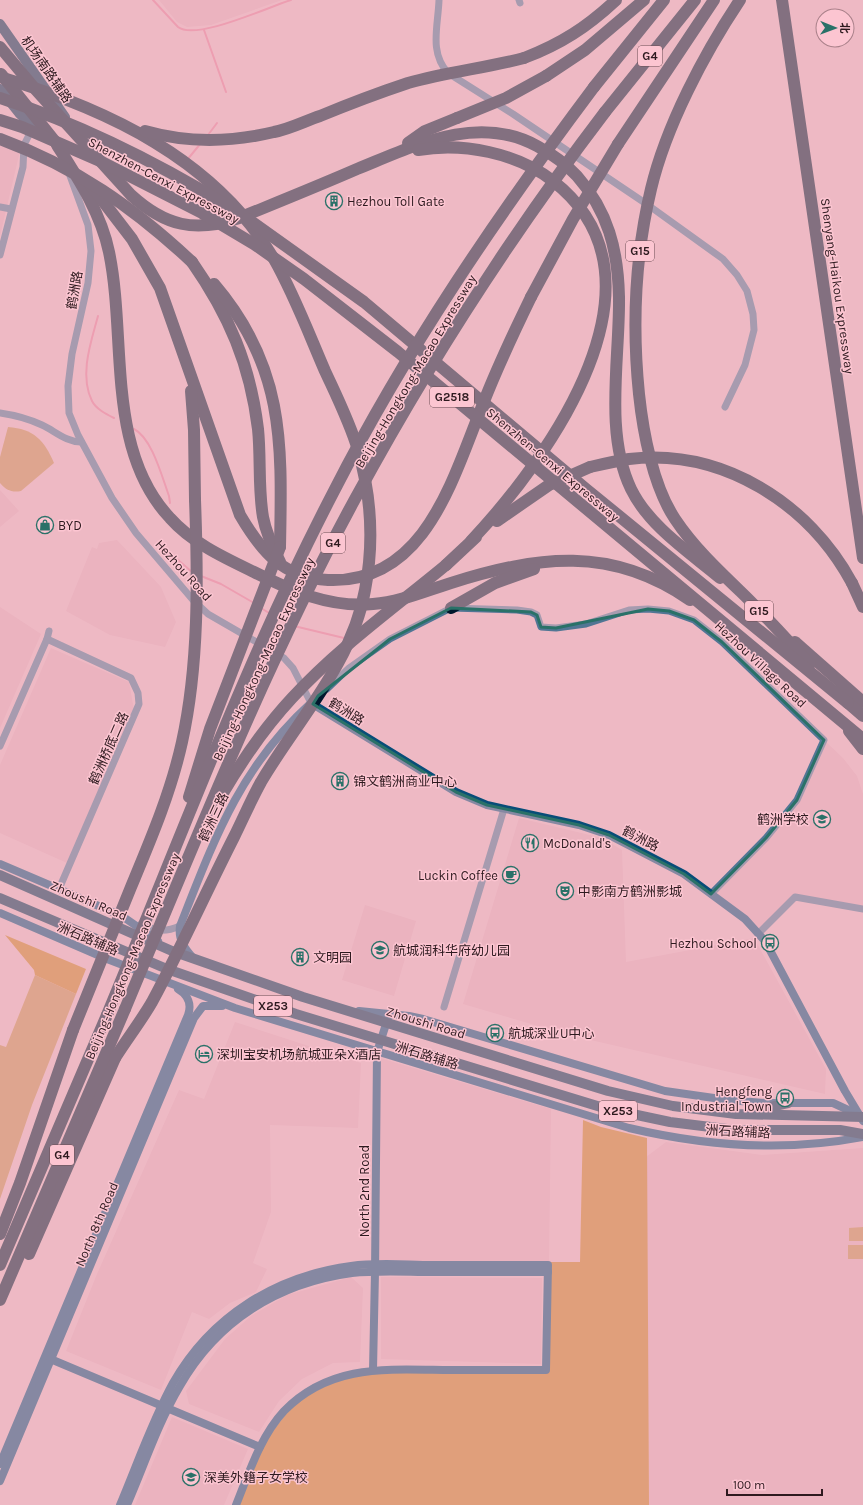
<svg xmlns="http://www.w3.org/2000/svg" width="863" height="1505" font-family="Karla,'Noto Sans SC',sans-serif">
<style>
.built{fill:#e6aab8}
.green{fill:#cb8d4f}
.forest{fill:#cf7f22}
.lines{fill:none;stroke-linecap:round;stroke-linejoin:round}
.stream{stroke:#eb7c9a;stroke-width:2}
.street{stroke:#517694;stroke-width:7}
.secondary{stroke:#084d78;stroke-width:8}
.primary{stroke:#02304e;stroke-width:10}
.highway{stroke:#00182d;stroke-width:12}
.highway-bridge{stroke:#00182d;stroke-width:12}
.marked{fill:none;stroke:#2a7168;stroke-width:3;stroke-linejoin:round}
.labels{text-anchor:middle;stroke-width:3;stroke-linejoin:round;paint-order:stroke}
.shield{fill:#fcc5d1;stroke:#6c4d54;stroke-width:1}
.shield-label{font-size:12px;font-weight:bold;fill:#2e1a1f}
.street-label{font-size:13px;fill:#2e1a1f;stroke:#fcc5d1}
.poi-label{font-size:13px;fill:#2e1a1f;stroke:#fcc5d1;text-anchor:start}
</style>
<rect width="100%" height="100%" fill="#eeb9c4"/>
<!-- built -->
<g class="built">
<polygon points="159,0 282,0 211,25 187,27 177,22"/>
<polygon points="0,146 20,151 0,236"/>
<polygon points="0,490 19,511 0,527"/>
<polygon points="117,540 161,587 176,622 165,647 110,635 66,611 92,547 97,549 99,543"/>
<polygon points="0,607 41,634 0,728"/>
<polygon points="51,648 129,682 134,710 67,863 0,833 0,765"/>
<polygon points="824,740 843,758 857,776 863,794 863,909 795,897 758,934 711,894 797,800"/>
<polygon points="519,818 602,838 622,850 626,962 754,938 826,1069 825,1094 569,1035 463,1004"/>
<polygon points="365,905 416,921 394,996 342,980"/>
<polygon points="235,1022 361,1063 358,1128 270,1125 271,1212 253,1263 267,1269 256,1292 230,1303 209,1319 192,1312 161,1390 66,1351 97,1274 179,1090 204,1099"/>
<polygon points="380,1058 551,1109 549,1262 379,1262"/>
<polygon points="666,1142 762,1155 863,1148 863,1505 649,1505 646,1157"/>
<polygon points="351,1277 363,1288 360,1362 333,1363 302,1379 279,1401 259,1432 189,1404 186,1391 225,1339 251,1316 287,1295"/>
<polygon points="381,1277 542,1278 541,1364 381,1359"/>
<polygon points="172,1417 248,1449 224,1505 135,1505"/>
</g>
<!-- green -->
<g class="green">
<path d="M8 427C34 429 44 440 54 463L21 491C12 493 6 490 0 483V457Z"/>
<polygon points="35,975 76,994 32,1105 0,1199 0,1045 6,1047"/>
<polygon points="863,1227 863,1241 849,1241 849,1228"/>
<rect x="848" y="1245" width="15" height="14"/>
</g>
<!-- forest -->
<g class="forest">
<polygon points="5,935 86,969 76,994 35,975 34,970"/>
<polygon points="583,1120 601,1127 647,1138 649,1505 236,1505 260,1447 298,1399 348,1374 546,1370 549,1262 580,1262"/>
</g>
<g class="lines">
<!-- stream -->
<g class="stream">
<path d="M153 0 178 27C196 41 268 7 291 0"/>
<polyline points="204,30 226,92"/>
<polyline points="208,135 217,123"/>
<polyline points="187,160 201,143"/>
<polyline points="165,188 172,179"/>
<path d="M98 316C91 342 79 375 92 401 96 409 106 414 114 418"/>
<path d="M134 429C152 438 162 477 169 496L170 503"/>
<polyline points="163,547 192,572"/>
<polyline points="201,576 221,584 254,603"/>
<polyline points="261,608 269,613"/>
<polyline points="276,617 287,623"/>
<polyline points="294,626 344,638"/>
</g>
<!-- street -->
<g class="street">
<path d="M439 0C438 27 429 52 448 73L513 114 648 205 723 259 737 275 747 291 753 314 754 330 745 365 725 407"/>
<polyline points="519,0 520,3"/>
<polyline points="69,173 88,225 91,251 88,283 72,354 68,386 69,413 78,435 112,498 136,533 193,600 208,614 284,658 293,668 311,703 315,700"/>
<polyline points="0,207 11,209"/>
<polyline points="0,255 23,167 24,145 32,129"/>
<path d="M0 413C14 415 29 419 42 425 55 431 66 442 81 442"/>
<polyline points="47,639 131,678 138,693 139,704 59,889"/>
<polyline points="327,689 349,668 390,639 451,608 517,610 531,612 537,615 541,627 556,628 586,624 629,610 648,609 669,611 694,620 722,642 824,740 797,800 766,838 711,894"/>
<polyline points="0,746 47,639 49,631"/>
<path d="M141 924C156 931 164 933 180 926"/>
<polyline points="758,934 795,897 863,909"/>
<polyline points="444,1007 504,809"/>
</g>
<!-- secondary -->
<g class="secondary">
<polyline points="0,864 122,916 158,941"/>
<path d="M0 913 107 959 235 1008 629 1128C705 1146 785 1152 863 1137"/>
<path d="M193 958C185 949 178 940 180 926 214 840 240 767 311 703L456 792 487 805 579 825 609 835 684 874 745 919 765 941 845 1091 863 1121"/>
<polyline points="359,1011 409,1016 423,1019 665,1091 728,1100 765,1103 833,1103 859,1115"/>
<polyline points="48,1358 260,1447"/>
<polyline points="373,1370 375,1272 377,1052 388,1018"/>
<path d="M0 1464 188 1015C192 1004 188 995 178 989"/>
<polyline points="0,1481 194,1018 203,1006 222,1006"/>
<path d="M120 1505C137 1465 152 1421 173 1383 211 1316 276 1276 351 1266 378 1262 406 1265 433 1265 471 1265 510 1265 548 1265L546 1370C512 1370 477 1370 443 1370 384 1369 329 1365 284 1411 260 1437 249 1473 236 1505"/>
<path d="M127 1505C144 1466 158 1423 180 1386 217 1321 278 1283 352 1273 379 1270 407 1272 434 1272 472 1272 510 1272 548 1272"/>
</g>
<!-- primary -->
<g class="primary">
<polyline points="0,24 65,117"/>
<polyline points="0,89 19,113 39,132"/>
<polyline points="0,875 172,951 303,997 608,1091 673,1106 736,1114 863,1117"/>
<polyline points="0,898 167,969 296,1014 604,1108 670,1122 735,1130 840,1130 863,1134"/>
<polyline points="757,1110 788,1103"/>
</g>
<!-- highway -->
<g class="highway">
<polyline points="782,0 863,558"/>
<path d="M0 47 36 90 131 195C165 226 195 233 239 218 278 202 318 186 357 169 414 146 477 113 537 146 552 154 565 163 577 176 608 211 618 250 619 297 620 357 604 433 631 489 649 526 689 552 720 578"/>
<path d="M524 58C561 44 587 27 616 0"/>
<polyline points="1,74 57,144"/>
<polyline points="546,76 585,50 644,0"/>
<polyline points="594,87 664,0"/>
<polyline points="605,112 695,0"/>
<polyline points="408,143 425,131 457,118"/>
<polyline points="618,144 714,0"/>
<path d="M57 145C78 178 101 213 109 252 127 338 105 449 170 518 192 543 225 558 254 572 292 591 329 608 373 604 400 602 425 591 451 583 537 556 611 545 690 600"/>
<path d="M418 150C463 142 517 153 553 181 679 279 549 458 471 541"/>
<path d="M89 183 132 239 160 288 240 515C261 551 283 578 328 580 426 584 453 477 483 404 497 368 514 332 531 297"/>
<path d="M192 262C229 315 250 364 258 429 261 458 258 488 263 517 266 533 273 548 280 562"/>
<path d="M214 284C285 367 282 444 280 547"/>
<polyline points="191,391 194,430 195,500"/>
<polyline points="497,521 549,485 590,467"/>
<polyline points="446,565 476,537"/>
<polyline points="852,583 863,607"/>
<polyline points="451,608 495,583 534,569"/>
<polyline points="795,642 863,702"/>
<polyline points="848,703 863,716"/>
<polyline points="849,731 863,749"/>
<polyline points="0,1234 20,1183 73,1030"/>
<polyline points="29,1254 115,1058"/>
<polyline points="0,1265 107,1015"/>
<polyline points="0,1300 125,1009"/>
</g>
<!-- highway-bridge -->
<g class="highway-bridge">
<path d="M740 0C704 54 666 126 651 189 635 256 632 325 639 394 643 432 653 486 675 519 693 546 716 568 740 591 764 614 786 639 810 664"/>
<path d="M0 77C107 109 215 159 274 259 294 294 309 334 325 371 337 397 350 423 358 450 371 495 374 544 365 590 352 664 298 719 261 782 251 800 243 819 234 837 206 892 181 948 152 1002 141 1021 127 1039 115 1058"/>
<path d="M0 98C80 124 156 162 228 206"/>
<polyline points="457,118 506,98 546,76"/>
<polyline points="0,120 22,127 100,161 202,213 254,244 304,279 398,352 863,739"/>
<path d="M145 131C187 143 232 142 274 132 290 129 305 121 320 116 349 104 378 93 408 83 446 72 486 68 524 58"/>
<path d="M0 139C76 167 133 207 192 262"/>
<polyline points="248,219 364,302 586,489 848,703"/>
<polyline points="531,297 573,219 618,144"/>
<path d="M590 467C603 464 616 461 629 459 722 448 809 503 852 583"/>
<path d="M223 793C243 759 265 727 292 698 338 648 394 608 446 565"/>
<polyline points="189,797 210,729 280,547"/>
<path d="M125 1009C197 837 266 663 355 499 428 364 512 234 605 112"/>
<path d="M107 1015C180 840 246 660 334 491 407 348 498 215 594 87"/>
<path d="M73 1030C92 982 112 935 131 887 151 839 171 792 182 742 199 665 198 579 195 500"/>
</g>
</g>
<!-- marked area -->
<path d="M0 0H863V1505H0ZM451 608 531 612 537 615 541 627 556 628 648 609 669 611 694 620 722 642 824 740 797 800 766 838 711 894 684 874 609 835 579 825 487 805 456 792 313 704 318 696 390 639Z" fill="#eeb9c4" fill-opacity=".55" fill-rule="evenodd"/>
<path class="marked" d="M451 608 531 612 537 615 541 627 556 628 648 609 669 611 694 620 722 642 824 740 797 800 766 838 711 894 684 874 609 835 579 825 487 805 456 792 313 704 318 696 390 639Z"/>
<!-- icons -->
<defs>
<g id="building-ring" transform="scale(0.9)"><circle r="9.5" fill="#fcc5d1" stroke="#2a7168" stroke-width="1.5"/><path d="M-4-6H4V6H1V3H-1V6H-4ZM-2.5-4.3h1.7v1.8h-1.7ZM.8-4.3h1.7v1.8H.8ZM-2.5-1h1.7V.8h-1.7ZM.8-1h1.7V.8H.8Z" fill="#2a7168"/></g>
<g id="shop-ring" transform="scale(0.9)"><circle r="9.5" fill="#fcc5d1" stroke="#2a7168" stroke-width="1.5"/><path d="M-5-2.5h2.3a2.7 3.5 0 0 1 5.4 0H5L5.5 6h-11ZM-1.5-2.5h3a1.5 2.3 0 0 0-3 0Z" fill="#2a7168"/></g>
<g id="school-ring" transform="scale(0.9)"><circle r="9.5" fill="#fcc5d1" stroke="#2a7168" stroke-width="1.5"/><path d="M0-5L7-2L0 1L-7-2ZM-4 1L0 2.5L4 1V4Q0 6-4 4Z" fill="#2a7168"/></g>
<g id="restaurant-ring" transform="scale(0.9)"><circle r="9.5" fill="#fcc5d1" stroke="#2a7168" stroke-width="1.5"/><path d="M-5-6h1v4h1v-4h1v4h1v-4h1v5L-1.5 .5V6h-2V.5L-5-1ZM5-6V6H3V1.5H1.5Q1.5-4 5-6Z" fill="#2a7168"/></g>
<g id="cafe-ring" transform="scale(0.9)"><circle r="9.5" fill="#fcc5d1" stroke="#2a7168" stroke-width="1.5"/><path d="M-5.5-4.5H6V0H3Q3 3.5 0 3.5H-2.5Q-5.5 3.5-5.5 0ZM3-3.2v2h1.7v-2ZM-6 4.5H4V6H-6Z" fill="#2a7168"/></g>
<g id="theatre-ring" transform="scale(0.9)"><circle r="9.5" fill="#fcc5d1" stroke="#2a7168" stroke-width="1.5"/><path d="M-5-5.5Q0-4 5-5.5V0Q5 5 0 6Q-5 5-5 0ZM-3.3-2.5H-1v1.5H-3.3ZM1-2.5H3.3v1.5H1ZM-2.8 1Q0 5.5 2.8 1Z" fill="#2a7168"/></g>
<g id="bus-ring" transform="scale(0.9)"><circle r="9.5" fill="#fcc5d1" stroke="#2a7168" stroke-width="1.5"/><path d="M-5-6H5V4H4V6H2V4H-2V6H-4V4H-5ZM-3.5-4V0h7V-4ZM-3.5 1.2v1.5H-2V1.2ZM2 1.2v1.5H3.5V1.2Z" fill="#2a7168"/></g>
<g id="hotel-ring" transform="scale(0.9)"><circle r="9.5" fill="#fcc5d1" stroke="#2a7168" stroke-width="1.5"/><path d="M-6-4.5h1.5V1H6V5H4.5V3h-9V5H-6ZM-4 0a1.8 1.8 0 1 1 3.6 0ZM.5 0V-2.5h3Q6-2.5 6 0Z" fill="#2a7168"/></g>
</defs>
<g fill-rule="evenodd">
<use href="#building-ring" x="334" y="201"/>
<use href="#shop-ring" x="45" y="525"/>
<use href="#building-ring" x="340" y="781"/>
<use href="#school-ring" x="822" y="819"/>
<use href="#restaurant-ring" x="530" y="843"/>
<use href="#cafe-ring" x="511" y="875"/>
<use href="#theatre-ring" x="565" y="891"/>
<use href="#bus-ring" x="770" y="943"/>
<use href="#school-ring" x="380" y="950"/>
<use href="#building-ring" x="300" y="957"/>
<use href="#bus-ring" x="495" y="1033"/>
<use href="#hotel-ring" x="204" y="1054"/>
<use href="#bus-ring" x="785" y="1098"/>
<use href="#school-ring" x="191" y="1477"/>
</g>
<g class="labels">
<!-- shield labels -->
<g class="shield">
<rect x="638" y="46" width="24" height="20" rx="3"/>
<rect x="626" y="241" width="28" height="20" rx="3"/>
<rect x="430" y="387" width="44" height="20" rx="3"/>
<rect x="321" y="533" width="24" height="20" rx="3"/>
<rect x="745" y="601" width="28" height="20" rx="3"/>
<rect x="254" y="996" width="38" height="20" rx="3"/>
<rect x="599" y="1101" width="38" height="20" rx="3"/>
<rect x="50" y="1145" width="24" height="20" rx="3"/>
</g>
<g class="shield-label">
<text x="650" y="60">G4</text>
<text x="640" y="255">G15</text>
<text x="452" y="401">G2518</text>
<text x="333" y="547">G4</text>
<text x="759" y="615">G15</text>
<text x="273" y="1010">X253</text>
<text x="618" y="1115">X253</text>
<text x="62" y="1159">G4</text>
</g>
<!-- street labels -->
<g class="street-label">
<text transform="translate(47 69) rotate(55)" y="5">机场南路辅路</text>
<text transform="translate(164 180) rotate(28)" y="5">Shenzhen-Cenxi Expressway</text>
<text transform="translate(838 286) rotate(82)" y="5">Shenyang-Haikou Expressway</text>
<text transform="translate(74 290) rotate(-80)" y="5">鹤洲路</text>
<text transform="translate(415 371) rotate(-59)" y="5">Beijing-Hongkong-Macao Expressway</text>
<text transform="translate(553 464) rotate(40)" y="5">Shenzhen-Cenxi Expressway</text>
<text transform="translate(184 570) rotate(48)" y="5">Hezhou Road</text>
<text transform="translate(263 659) rotate(-65)" y="5">Beijing-Hongkong-Macao Expressway</text>
<text transform="translate(761 664) rotate(43)" y="5">Hezhou Village Road</text>
<text transform="translate(347 711) rotate(32)" y="5">鹤洲路</text>
<text transform="translate(108 748) rotate(-66)" y="5">鹤洲桥底二路</text>
<text transform="translate(213 817) rotate(-65)" y="5">鹤洲三路</text>
<text transform="translate(641 838) rotate(27)" y="5">鹤洲路</text>
<text transform="translate(89 900) rotate(23)" y="5">Zhoushi Road</text>
<text transform="translate(88 938) rotate(23)" y="5">洲石路辅路</text>
<text transform="translate(132 956) rotate(-67)" y="5">Beijing-Hongkong-Macao Expressway</text>
<text transform="translate(426 1022) rotate(17)" y="5">Zhoushi Road</text>
<text transform="translate(427 1055) rotate(17)" y="5">洲石路辅路</text>
<text transform="translate(738 1131) rotate(3)" y="5">洲石路辅路</text>
<text transform="translate(364 1191) rotate(-90)" y="5">North 2nd Road</text>
<text transform="translate(96 1224) rotate(-67)" y="5">North 8th Road</text>
</g>
<!-- poi labels -->
<g class="poi-label">
<text x="347" y="206">Hezhou Toll Gate</text>
<text x="58" y="530">BYD</text>
<text x="353" y="786">锦文鹤洲商业中心</text>
<text x="809" y="824" text-anchor="end">鹤洲学校</text>
<text x="543" y="848">McDonald's</text>
<text x="498" y="880" text-anchor="end">Luckin Coffee</text>
<text x="578" y="896">中影南方鹤洲影城</text>
<text x="757" y="948" text-anchor="end">Hezhou School</text>
<text x="393" y="955">航城润科华府幼儿园</text>
<text x="313" y="962">文明园</text>
<text x="508" y="1038">航城深业U中心</text>
<text x="217" y="1059">深圳宝安机场航城亚朵X酒店</text>
<text x="772" y="1096" text-anchor="end">Hengfeng<tspan x="772" dy="15">Industrial Town</tspan></text>
<text x="204" y="1482">深美外籍子女学校</text>
</g>
</g>
<!-- north arrow -->
<g transform="translate(835 28) rotate(91)"><circle r="19" fill="#fcc5d1" stroke="#aa818a"/>
<path d="M0-3L7 15L0 10L-7 15Z" fill="#2a7168"/>
<text y="-6" font-size="11" font-weight="bold" text-anchor="middle" fill="#2e1a1f">北</text>
</g>
<!-- scale -->
<path d="M727 1489v6h95v-6" fill="none" stroke="#2e1a1f" stroke-width="2"/>
<text x="733" y="1489" font-size="12" fill="#2e1a1f" stroke="#fcc5d1" stroke-width="3" paint-order="stroke">100 m</text>
</svg>
